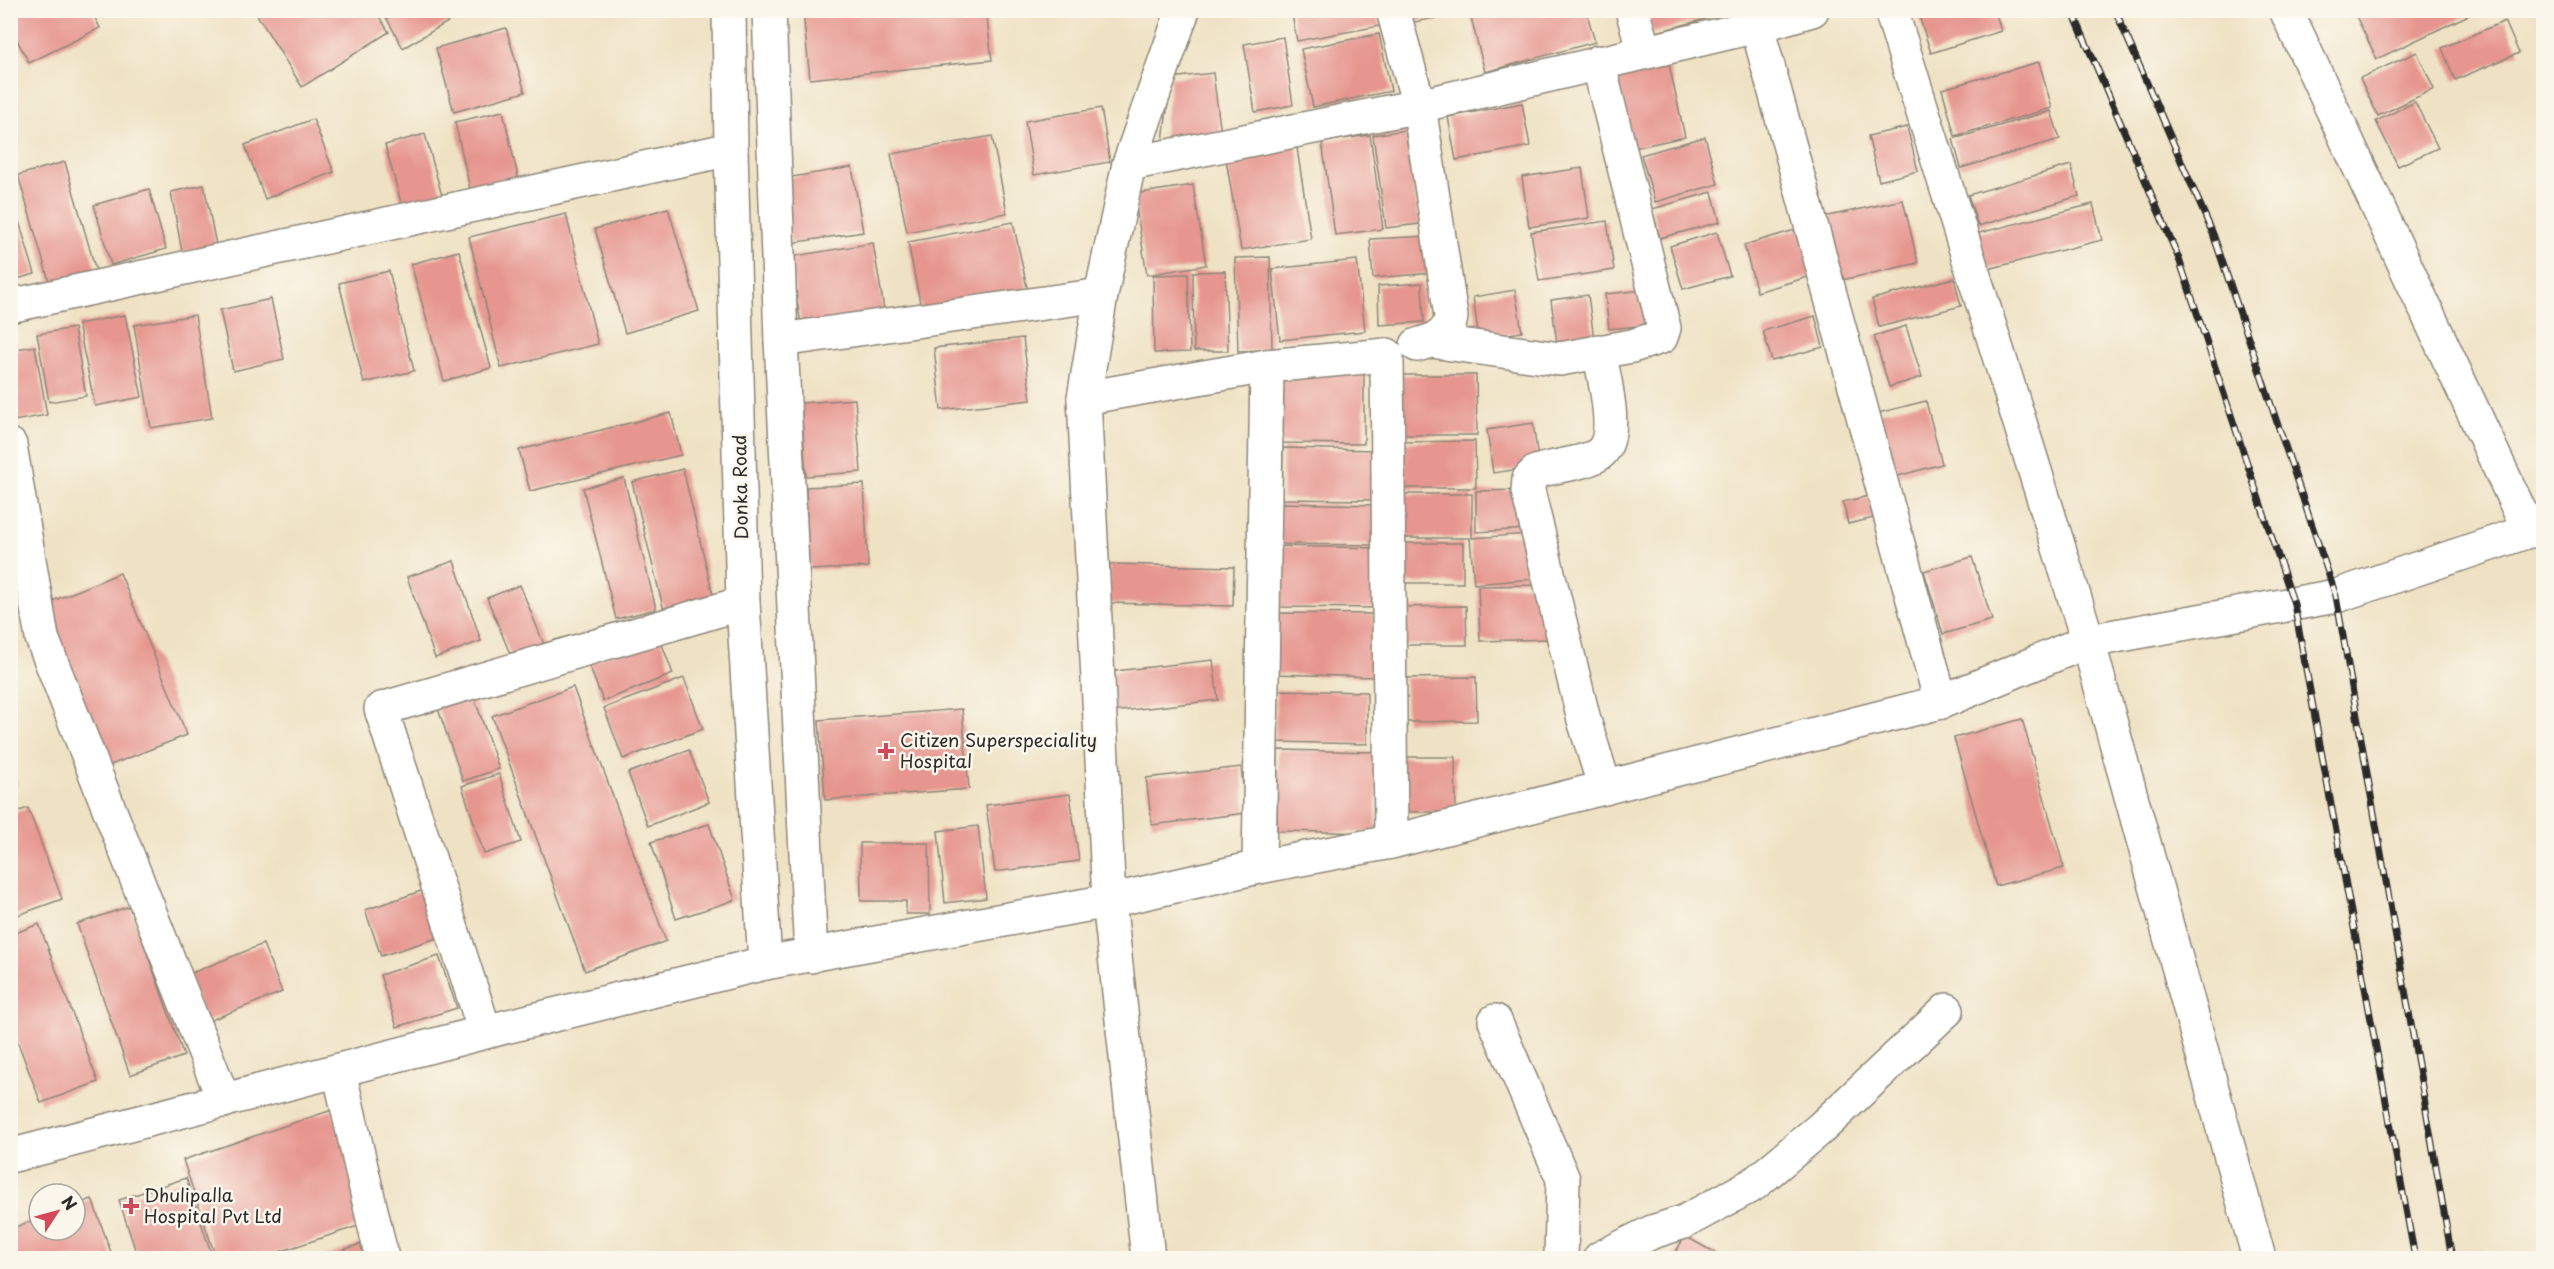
<svg xmlns="http://www.w3.org/2000/svg" width="2554" height="1269" font-family="'Playpen Sans',sans-serif">
<style>
.building{fill:#e6968f}
.lines{fill:none;stroke-linecap:round;stroke-linejoin:round}
.minor-casing{stroke:#8d8678;stroke-width:36}
.tertiary-casing{stroke:#8d8678;stroke-width:36}
.secondary-casing{stroke:#8d8678;stroke-width:36}
.minor{stroke:#fff;stroke-width:33}
.tertiary{stroke:#fff;stroke-width:33}
.secondary{stroke:#fff;stroke-width:33}
.rail-casing{stroke:#2b2b2b;stroke-width:7}
.rail{stroke:#fbf7ec;stroke-width:4.5;stroke-dasharray:14;stroke-linecap:butt}
.poi-dot{fill:#d1495b;stroke:#fbf7ec;stroke-width:2}
.labels{text-anchor:middle;stroke-width:5;stroke-linejoin:round;paint-order:stroke}
.street-label{font-size:18px;fill:#2b2b2b;stroke:#fbf7ec}
.poi-label{font-size:18px;fill:#2b2b2b;stroke:#fbf7ec;text-anchor:start}
</style>
<rect width="100%" height="100%" fill="#fbf7ec"/>
<filter id="ink" filterUnits="userSpaceOnUse"><feTurbulence type="fractalNoise" baseFrequency=".0167" numOctaves="2"/><feDisplacementMap in="SourceGraphic" scale="12" xChannelSelector="R" yChannelSelector="G"/><feConvolveMatrix kernelMatrix="1 2 1 2 8 2 1 2 1" color-interpolation-filters="sRGB"/></filter>
<filter id="wash" filterUnits="userSpaceOnUse"><feTurbulence type="fractalNoise" baseFrequency=".008" numOctaves="4" result="noise"/><feDisplacementMap in="SourceGraphic" scale="24" xChannelSelector="R" yChannelSelector="G"/><feGaussianBlur stdDeviation="1.35" result="paint"/><feColorMatrix in="noise" values="0 0 0 0 0 0 0 0 0 0 0 0 0 0 0 0 0 1.4 0 .05"/><feComposite in="paint" operator="in"/></filter>
<g filter="url(#wash)">
<rect width="100%" height="100%" fill="#efe2c4"/>
<g id="blocks">
<!-- building -->
<g class="building">
<polygon points="10,10 91,10 100,28 29,63 10,26"/>
<polygon points="254,10 375,10 389,32 302,87"/>
<polygon points="382,10 442,10 448,22 403,48"/>
<polygon points="818,10 986,10 992,60 810,79 803,12"/>
<polygon points="1291,10 1377,10 1380,26 1297,41"/>
<polygon points="1401,10 1457,10 1458,14 1404,24"/>
<polygon points="1469,10 1586,10 1595,42 1485,72"/>
<polygon points="1647,10 1703,10 1705,19 1653,33"/>
<polygon points="1917,10 1995,10 2001,31 1931,53"/>
<polygon points="2353,10 2479,10 2377,59"/>
<polygon points="2505,21 2519,53 2455,80 2442,48"/>
<polygon points="506,28 525,92 454,112 436,48"/>
<polygon points="1379,34 1391,91 1313,107 1301,49"/>
<polygon points="1283,37 1293,105 1255,112 1244,44"/>
<polygon points="2417,52 2434,89 2378,116 2360,78"/>
<polygon points="1667,55 1685,137 1633,148 1615,67"/>
<polygon points="2039,62 2052,108 1955,136 1942,89"/>
<polygon points="1213,73 1222,141 1162,149 1171,78"/>
<polygon points="2415,102 2438,148 2398,166 2376,121"/>
<polygon points="1522,103 1530,146 1456,160 1448,117"/>
<polygon points="1101,108 1110,162 1034,175 1025,121"/>
<polygon points="503,111 520,186 472,198 455,122"/>
<polygon points="2051,111 2060,139 1961,168 1953,139"/>
<polygon points="313,119 334,172 265,199 245,145"/>
<polygon points="1907,127 1918,171 1879,181 1868,136"/>
<polygon points="1406,130 1420,224 1386,228 1373,135"/>
<polygon points="425,134 442,196 402,206 385,145"/>
<polygon points="1370,135 1383,229 1335,235 1322,142"/>
<polygon points="992,136 1007,213 907,232 891,154"/>
<polygon points="1705,137 1718,184 1655,202 1641,155"/>
<polygon points="1296,142 1311,239 1241,250 1225,153"/>
<polygon points="65,162 98,278 52,291 18,175"/>
<polygon points="2071,165 2079,196 1978,226 1968,195"/>
<polygon points="852,167 863,232 791,243 780,179"/>
<polygon points="1582,168 1589,218 1529,227 1522,177"/>
<polygon points="204,185 216,245 182,252 171,192"/>
<polygon points="1193,185 1206,265 1147,275 1134,194"/>
<polygon points="149,189 166,249 111,265 94,205"/>
<polygon points="10,192 35,274 10,281"/>
<polygon points="1712,192 1720,222 1660,238 1652,209"/>
<polygon points="1903,200 1918,263 1833,282 1819,218"/>
<polygon points="2093,204 2102,240 1988,269 1979,233"/>
<polygon points="668,208 699,311 625,333 595,229"/>
<polygon points="566,214 598,344 501,368 469,237"/>
<polygon points="1607,221 1614,270 1539,281 1531,232"/>
<polygon points="1013,222 1028,292 922,313 908,242"/>
<polygon points="1802,228 1815,275 1757,292 1744,245"/>
<polygon points="1717,232 1730,276 1683,289 1670,246"/>
<polygon points="1430,236 1433,273 1373,278 1370,239"/>
<polygon points="873,243 885,315 802,329 789,257"/>
<polygon points="459,251 491,368 444,381 411,264"/>
<polygon points="1270,257 1272,350 1238,351 1235,258"/>
<polygon points="1357,260 1365,331 1280,340 1272,269"/>
<polygon points="389,271 414,371 364,383 339,283"/>
<polygon points="1225,271 1228,351 1194,351 1193,272"/>
<polygon points="1188,274 1190,352 1154,353 1153,275"/>
<polygon points="1954,278 1961,306 1879,327 1872,299"/>
<polygon points="1422,283 1424,322 1379,325 1378,286"/>
<polygon points="1515,290 1522,332 1479,339 1473,297"/>
<polygon points="1644,290 1648,325 1609,329 1605,294"/>
<polygon points="1588,295 1595,346 1558,351 1551,300"/>
<polygon points="271,299 284,359 233,371 220,310"/>
<polygon points="125,315 142,397 95,406 78,324"/>
<polygon points="195,315 212,418 151,428 134,325"/>
<polygon points="1815,316 1823,347 1772,361 1763,331"/>
<polygon points="1906,326 1922,377 1889,387 1874,336"/>
<polygon points="74,328 86,396 49,402 37,334"/>
<polygon points="1023,338 1031,400 941,410 934,348"/>
<polygon points="35,346 47,415 14,421 10,404 10,350"/>
<polygon points="1279,371 1364,372 1364,444 1278,443"/>
<polygon points="1391,375 1476,375 1477,435 1391,435"/>
<polygon points="855,399 861,472 806,476 801,403"/>
<polygon points="1926,401 1942,464 1894,477 1878,413"/>
<polygon points="671,413 681,455 530,491 519,450"/>
<polygon points="1533,423 1539,466 1493,473 1487,430"/>
<polygon points="1475,441 1476,488 1402,488 1401,442"/>
<polygon points="1283,448 1374,450 1373,500 1282,499"/>
<polygon points="683,469 714,599 664,611 632,482"/>
<polygon points="624,478 656,609 616,619 583,488"/>
<polygon points="864,484 868,567 809,570 806,487"/>
<polygon points="1525,490 1529,529 1476,532 1476,491"/>
<polygon points="1402,494 1472,494 1472,538 1529,534 1534,579 1474,584 1470,538 1403,538"/>
<polygon points="1873,495 1878,517 1848,524 1843,502"/>
<polygon points="1278,503 1375,505 1375,545 1278,544"/>
<rect x="1394" y="543" width="69" height="40"/>
<polygon points="1274,546 1384,548 1384,608 1273,607"/>
<polygon points="1972,557 1992,620 1943,634 1924,571"/>
<polygon points="454,561 481,641 435,658 407,577"/>
<polygon points="1110,564 1234,567 1233,606 1109,603"/>
<polygon points="120,573 187,735 108,766 43,605"/>
<polygon points="520,585 545,647 513,661 487,598"/>
<polygon points="1547,585 1549,639 1480,641 1478,586"/>
<polygon points="1466,606 1467,645 1394,645 1394,607"/>
<polygon points="1275,613 1374,614 1374,677 1274,674"/>
<polygon points="659,636 673,674 603,701 588,663"/>
<polygon points="1213,660 1218,700 1112,712 1106,672"/>
<polygon points="1476,677 1477,721 1406,722 1405,678"/>
<polygon points="684,678 703,729 623,759 604,708"/>
<polygon points="573,687 666,941 585,971 492,716"/>
<polygon points="1276,690 1367,692 1367,744 1275,742"/>
<polygon points="473,694 499,769 463,781 437,706"/>
<polygon points="962,709 969,789 825,800 819,720"/>
<polygon points="2022,719 2064,868 1996,886 1954,738"/>
<polygon points="689,750 709,802 648,826 628,773"/>
<polygon points="1278,750 1377,752 1376,833 1277,831"/>
<polygon points="1393,757 1455,757 1456,812 1394,812"/>
<polygon points="10,764 18,785 10,788"/>
<polygon points="1241,767 1246,813 1152,825 1146,778"/>
<polygon points="499,774 521,842 484,854 462,786"/>
<polygon points="1070,794 1079,861 995,872 986,805"/>
<polygon points="28,808 62,899 10,918 10,814"/>
<polygon points="709,824 735,900 676,919 651,842"/>
<polygon points="978,826 986,898 945,903 938,831"/>
<polygon points="860,843 929,843 930,914 906,914 906,901 861,901"/>
<polygon points="430,888 446,935 381,956 365,910"/>
<polygon points="130,906 184,1056 130,1075 77,924"/>
<polygon points="39,924 98,1082 41,1103 10,1022 10,935"/>
<polygon points="263,944 282,992 206,1022 187,975"/>
<polygon points="439,956 457,1008 397,1027 380,975"/>
<polygon points="332,1110 370,1222 261,1258 216,1258 183,1160"/>
<polygon points="186,1178 213,1258 138,1258 119,1200"/>
<polygon points="92,1199 113,1258 18,1258 10,1238 10,1229 39,1218 39,1230 75,1230 75,1205"/>
<polygon points="1685,1236 1724,1258 1672,1258"/>
<polygon points="360,1244 365,1258 321,1258"/>
</g>
</g>
</g>
<g filter="url(#ink)">
<use href="#blocks" fill-opacity="0" stroke="#8d8678" stroke-width="1.5"/>
<g class="lines">
<!-- minor casing -->
<g class="minor-casing">
<g id="minor">
<path d="M1393 10 1419 106 1451 316C1449 336 1435 340 1417 345"/>
<polyline points="1632,10 1644,51"/>
<polyline points="1812,10 1757,26 1941,702"/>
<polyline points="1891,10 2088,641 2259,1258"/>
<polyline points="1129,164 1419,106 1757,26"/>
<polyline points="10,306 731,149 743,603 765,963"/>
<polyline points="781,340 1101,295"/>
<polyline points="1431,341 1560,359 1632,346 1661,337 1664,328 1598,62"/>
<path d="M1599 351C1603 374 1621 438 1599 454 1585 464 1554 465 1536 472L1529 479 1528 491 1584 720 1605 788"/>
<polyline points="1084,398 1267,366 1387,355 1391,842"/>
<polyline points="10,445 42,638 224,1101"/>
<polyline points="1259,867 1267,366"/>
<polyline points="1495,1021 1563,1179 1561,1258"/>
<polyline points="485,1032 381,709 743,603"/>
<polyline points="339,1071 382,1258"/>
<polyline points="1148,1258 1109,901 1084,398 1101,295 1129,164 1183,10"/>
<polyline points="1600,1258 1652,1232 1684,1222 1754,1184 1821,1128 1947,1010"/>
</g>
</g>
<!-- tertiary casing -->
<g class="tertiary-casing">
<g id="tertiary">
<polyline points="729,10 731,149"/>
<polyline points="769,10 781,340 811,956"/>
<polyline points="2286,10 2529,531"/>
</g>
</g>
<!-- secondary casing -->
<g class="secondary-casing">
<polyline id="secondary" points="10,1156 485,1032 765,963 1109,901 1259,867 1391,842 1941,702 2088,641 2336,596 2529,531 2544,531"/>
</g>
<!-- minor -->
<use href="#minor" class="minor"/>
<!-- tertiary -->
<use href="#tertiary" class="tertiary"/>
<!-- secondary -->
<use href="#secondary" class="secondary"/>
<!-- rail casing -->
<g class="rail-casing">
<g id="rail">
<polyline points="2072,10 2179,259 2294,604 2415,1258"/>
<polyline points="2115,10 2213,234 2336,596 2452,1258"/>
</g>
</g>
<!-- rail -->
<use href="#rail" class="rail"/>
</g>
</g>
<!-- markers -->
<g class="poi-dot">
<path d="M883 742h6v6h6v6h-6v6h-6v-6h-6v-6h6z"/>
<path d="M128 1197h6v6h6v6h-6v6h-6v-6h-6v-6h6z"/>
</g>
<g class="labels">
<!-- street labels -->
<g class="street-label">
<text transform="translate(741 487) rotate(-91)" y="6">Donka Road</text>
</g>
<!-- poi labels -->
<g class="poi-label">
<text x="900" y="747">Citizen Superspeciality<tspan x="900" dy="21">Hospital</tspan></text>
<text x="144" y="1202">Dhulipalla<tspan x="144" dy="21">Hospital Pvt Ltd</tspan></text>
</g>
</g>
<!-- margin -->
<rect width="2554" height="1269" fill="none" stroke="#fbf7ec" stroke-width="36"/>
<!-- north arrow -->
<g transform="translate(57 1212) rotate(54)"><circle r="28" fill="#fbf7ec" stroke="#a8a59f" stroke-width="1.5"/>
<path d="M0-4.5L10 22L0 15L-10 22Z" fill="#d1495b"/>
<text y="-9" font-size="16" font-weight="bold" text-anchor="middle" fill="#2b2b2b">N</text>
</g>
</svg>
